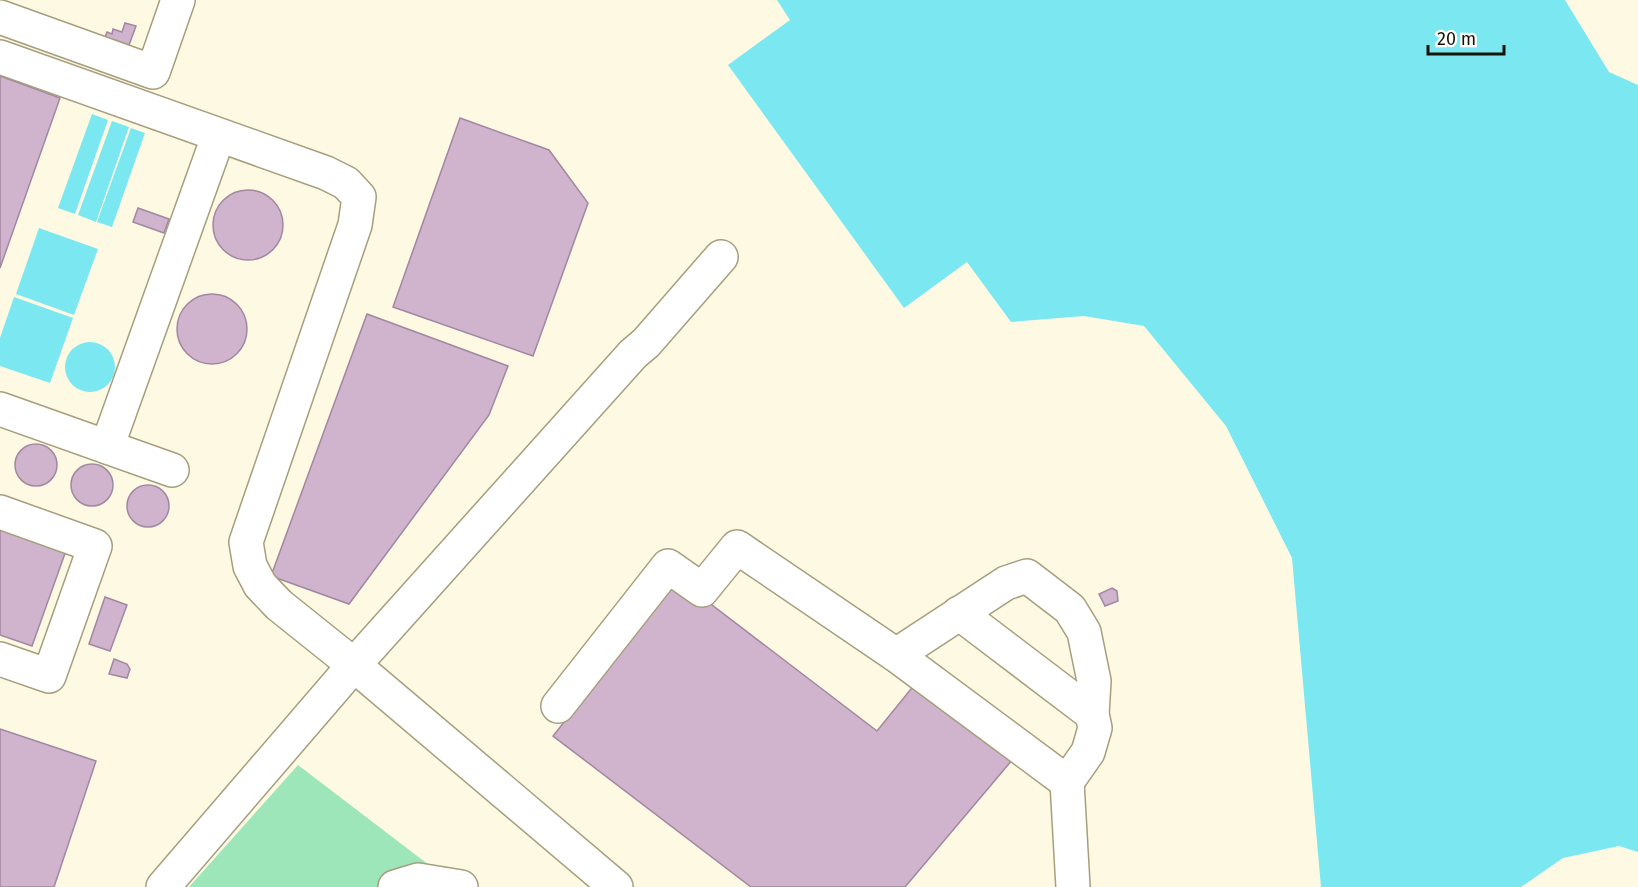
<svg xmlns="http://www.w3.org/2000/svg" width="1638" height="887" font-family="'Fira Sans',sans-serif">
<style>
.green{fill:#9ce6b9}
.water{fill:#7be8f1}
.building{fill:#d0b4ce;stroke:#a287a0;stroke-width:1.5}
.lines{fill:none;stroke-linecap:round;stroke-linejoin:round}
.minor-casing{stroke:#a69e7d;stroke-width:36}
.minor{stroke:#fff;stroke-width:33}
</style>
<rect width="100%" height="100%" fill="#fef9e3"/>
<!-- green -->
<polygon class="green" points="298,765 442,875 434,887 189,887"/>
<!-- water -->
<g class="water">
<polygon points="777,0 1565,0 1609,72 1638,85 1638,852 1619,846 1563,858 1521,887 1321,887 1292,558 1226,426 1144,326 1084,316 1011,322 967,262 904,308 728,65 790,20"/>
<polygon points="92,114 108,120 75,214 58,208"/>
<polygon points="112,121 129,127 96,222 78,215"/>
<polygon points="131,128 145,133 112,227 97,222"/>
<polygon points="39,228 98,249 74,315 16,294"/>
<polygon points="14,297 73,318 50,383 0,366 0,338"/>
<circle cx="90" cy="367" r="25"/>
</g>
<!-- building -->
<g class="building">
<polygon points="125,23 136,26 129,45 105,37 107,32 112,34 113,29 122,32"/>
<polygon points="0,76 60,98 0,268"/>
<polygon points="460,118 549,150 588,203 533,356 393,307"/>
<circle cx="248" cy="225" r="35"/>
<polygon points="138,208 169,219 164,233 133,222"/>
<circle cx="212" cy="329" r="35"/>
<polygon points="367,314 508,366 489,415 349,604 271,576"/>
<circle cx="36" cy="465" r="21"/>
<circle cx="92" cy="485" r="21"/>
<circle cx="148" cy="506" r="21"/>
<polygon points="0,522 68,545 32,646 0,635"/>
<polygon points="678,579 877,731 915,684 1013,759 905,887 751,887 553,736"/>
<polygon points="1112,588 1117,591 1118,601 1105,606 1099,594"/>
<polygon points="105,597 127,605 110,651 89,644"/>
<polygon points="114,659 127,664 130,669 127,678 109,674"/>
<polygon points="0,729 96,761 54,887 0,887"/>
</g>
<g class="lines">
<!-- minor casing -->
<g class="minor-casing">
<g id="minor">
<polyline points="0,17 153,72 178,0"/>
<polyline points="0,57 326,173 346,183 359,197 355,225 246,542 250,566 260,585 279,605 354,665 616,887"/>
<polyline points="0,409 172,470"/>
<polyline points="107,447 218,137"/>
<polyline points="0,512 95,546 49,676 0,659"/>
<polyline points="959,613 1092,714"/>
<polyline points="896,655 1006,583 1027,576 1070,609 1084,632 1094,681 1092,714 1095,728 1088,752 1067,782"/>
<polyline points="558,706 668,566 702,590 737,547 896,655 1067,782 1073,887"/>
<polyline points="163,887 354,665 633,354 646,343 721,257"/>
<polyline points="395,887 418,880 461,887"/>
</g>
</g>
<!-- minor -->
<use href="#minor" class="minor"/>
</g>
<!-- scale -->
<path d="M1428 45v9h76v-9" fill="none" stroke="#161306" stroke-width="3"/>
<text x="1437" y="45" font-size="18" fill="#161306" stroke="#ffffff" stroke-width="4.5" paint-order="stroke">20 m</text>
</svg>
